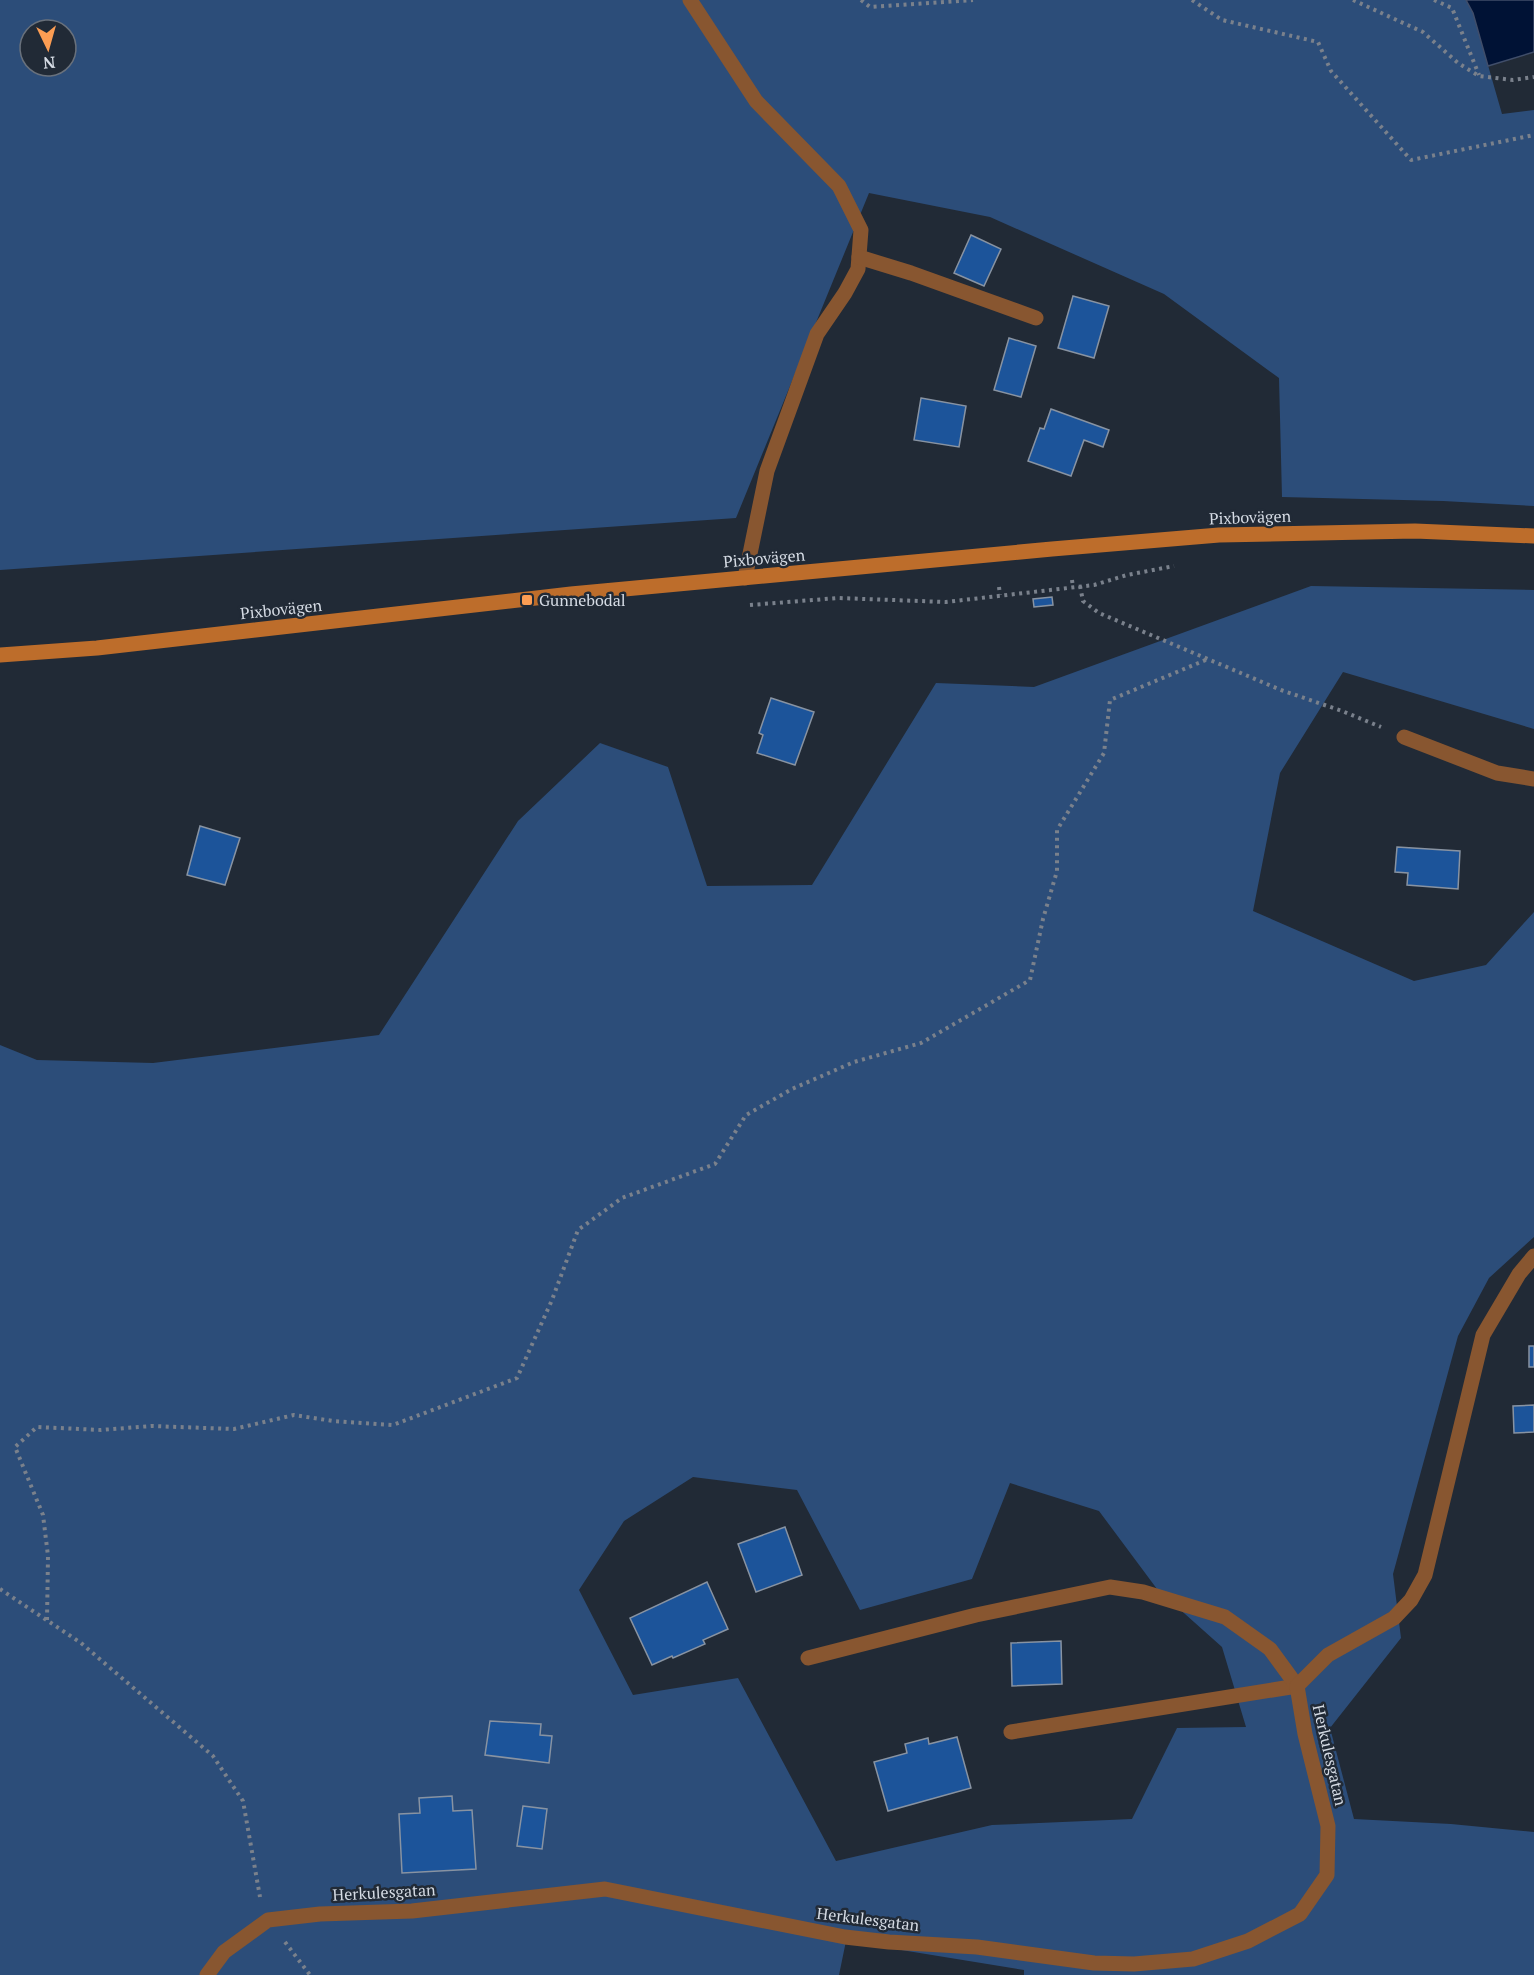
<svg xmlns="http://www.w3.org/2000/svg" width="1534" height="1975" font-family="'PT Serif',serif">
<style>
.green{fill:#2c4d79;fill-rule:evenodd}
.water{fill:#001235;stroke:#404e6a;stroke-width:1.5}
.building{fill:#1c549a;stroke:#8893a2;stroke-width:1.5}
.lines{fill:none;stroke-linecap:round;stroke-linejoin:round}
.path{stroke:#7a818c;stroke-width:4;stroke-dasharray:3 4.5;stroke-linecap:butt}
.lane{stroke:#885630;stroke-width:15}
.street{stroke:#885630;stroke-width:15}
.secondary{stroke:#bd6d2b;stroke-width:15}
.poi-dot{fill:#fc9d53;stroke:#212a36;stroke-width:2}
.labels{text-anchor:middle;stroke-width:5;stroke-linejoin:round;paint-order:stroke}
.street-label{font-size:16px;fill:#d5dbe4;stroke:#212a36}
.poi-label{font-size:16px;fill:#d5dbe4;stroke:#212a36;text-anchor:start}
</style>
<rect width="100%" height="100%" fill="#212a36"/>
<!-- green -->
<g class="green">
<path d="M0 0H1466L1473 13 1502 114 1534 110V506L1443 501 1282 497 1279 378 1164 294 990 217 869 193 736 518 0 570ZM30 30H66V66H30Z"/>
<path d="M1311 586 1534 590V729L1343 672 1280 773 1253 911 1414 981 1486 965 1534 912V1237L1489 1278 1458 1336 1393 1574 1401 1638 1330 1728 1354 1819 1451 1824 1534 1832V1975H1024V1970L846 1941 839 1975H0V1045L37 1060 153 1063 379 1035 518 821 600 743 668 767 707 886 812 885 936 683 1034 687ZM693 1477 797 1490 860 1610 972 1579 1010 1483 1099 1511 1157 1589 1222 1647 1246 1727 1177 1728 1132 1819 992 1825 836 1861 738 1678 633 1695 579 1590 624 1521Z"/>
</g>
<!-- water -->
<polygon class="water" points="1466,0 1534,0 1534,52 1488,66 1473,13"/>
<!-- building -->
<g class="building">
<polygon points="971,235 1001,249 984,286 954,273"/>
<polygon points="1073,296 1109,306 1094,358 1058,348"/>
<polygon points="1009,338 1036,346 1021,397 994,390"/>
<polygon points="921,398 966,406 959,447 914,440"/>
<polygon points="1051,409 1109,430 1103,447 1084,440 1071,476 1028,461 1040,428 1044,429"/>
<polygon points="1052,597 1053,605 1034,607 1033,599"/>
<polygon points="771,698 814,712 795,765 757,753 763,735 759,733"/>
<polygon points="200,826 240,838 225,885 187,875"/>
<polygon points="1397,847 1460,851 1458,889 1407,885 1408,873 1395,872"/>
<rect x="1529" y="1346" width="5" height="21"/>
<polygon points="1534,1405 1534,1432 1514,1433 1513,1406"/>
<polygon points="785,1527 802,1575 756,1592 738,1544"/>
<polygon points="707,1582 728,1629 703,1640 705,1644 673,1658 672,1656 652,1665 630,1618"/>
<polygon points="1061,1641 1062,1684 1012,1686 1011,1643"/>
<polygon points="490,1721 541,1724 540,1735 552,1736 549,1763 485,1755"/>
<polygon points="957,1737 971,1788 888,1811 874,1762 907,1753 905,1744 928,1738 929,1744"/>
<polygon points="452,1796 453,1811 472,1810 476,1869 402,1873 399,1814 420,1813 419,1798"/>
<polygon points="523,1806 547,1809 542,1849 517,1846"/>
</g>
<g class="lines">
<!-- path -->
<g class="path">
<polyline points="861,0 870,7 973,0"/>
<polyline points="1192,0 1222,20 1318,42 1331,71 1411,160 1534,135"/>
<polyline points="1353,0 1423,32 1458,63 1479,76 1513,80 1534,77"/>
<polyline points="1434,0 1452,8 1479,75"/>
<polyline points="1072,580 1073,587"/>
<polyline points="1080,586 1083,601 1099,613 1281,690 1342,711 1381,727"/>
<polyline points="999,587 1000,595"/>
<polyline points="750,605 838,598 946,602 1094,585 1127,575 1174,566"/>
<polyline points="0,1589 81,1643 213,1756 243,1801 260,1897"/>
<polyline points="47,1620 48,1556 43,1515 15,1447 37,1427 101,1430 151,1426 234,1429 294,1415 333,1421 393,1425 517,1378 552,1300 578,1230 622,1198 715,1164 746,1115 792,1089 854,1062 921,1043 1030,980 1043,919 1057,871 1057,830 1104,753 1110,700 1208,659"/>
<polyline points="285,1942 310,1975"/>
</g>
<!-- lane -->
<g class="lane">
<polyline points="690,0 756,101 839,186 861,230 858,269 845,293 817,334 767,471 745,578"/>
<polyline points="859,257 911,273 1036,318"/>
<polyline points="1404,737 1497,773 1534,779"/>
<polyline points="1011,1732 1297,1686"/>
</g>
<!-- street -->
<g class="street">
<polyline points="808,1658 976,1615 1110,1587 1143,1592 1225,1617 1270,1649 1297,1686"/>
<polyline points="207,1975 224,1952 268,1920 320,1914 412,1911 605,1889 845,1937 889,1942 977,1947 1094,1963 1134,1964 1193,1959 1248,1941 1300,1914 1327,1875 1328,1826 1305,1734 1297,1686 1328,1655 1394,1618 1411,1600 1425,1575 1483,1335 1519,1274 1534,1256"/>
</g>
<!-- secondary -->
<polyline class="secondary" points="0,655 97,648 571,594 1052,549 1219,535 1415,531 1534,536"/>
</g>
<!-- markers -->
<rect class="poi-dot" x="521" y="594" width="12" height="12" rx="3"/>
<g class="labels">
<!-- street labels -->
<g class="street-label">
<text transform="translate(1250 517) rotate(-2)" y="6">Pixbovägen</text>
<text transform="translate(764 558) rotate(-5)" y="6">Pixbovägen</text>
<text transform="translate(281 609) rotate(-6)" y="6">Pixbovägen</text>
<text transform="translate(1330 1755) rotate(77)" y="6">Herkulesgatan</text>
<text transform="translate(384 1892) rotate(-3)" y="6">Herkulesgatan</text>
<text transform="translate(868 1919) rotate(7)" y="6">Herkulesgatan</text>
</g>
<!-- poi labels -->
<g class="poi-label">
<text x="539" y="606">Gunnebodal</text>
</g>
</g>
<!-- north arrow -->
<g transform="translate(48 48) rotate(175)"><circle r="28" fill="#212a36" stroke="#69717c" stroke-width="1.5"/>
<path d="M0-4.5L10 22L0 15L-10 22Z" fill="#fc9d53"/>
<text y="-9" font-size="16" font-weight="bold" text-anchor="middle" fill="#d5dbe4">N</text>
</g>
</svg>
